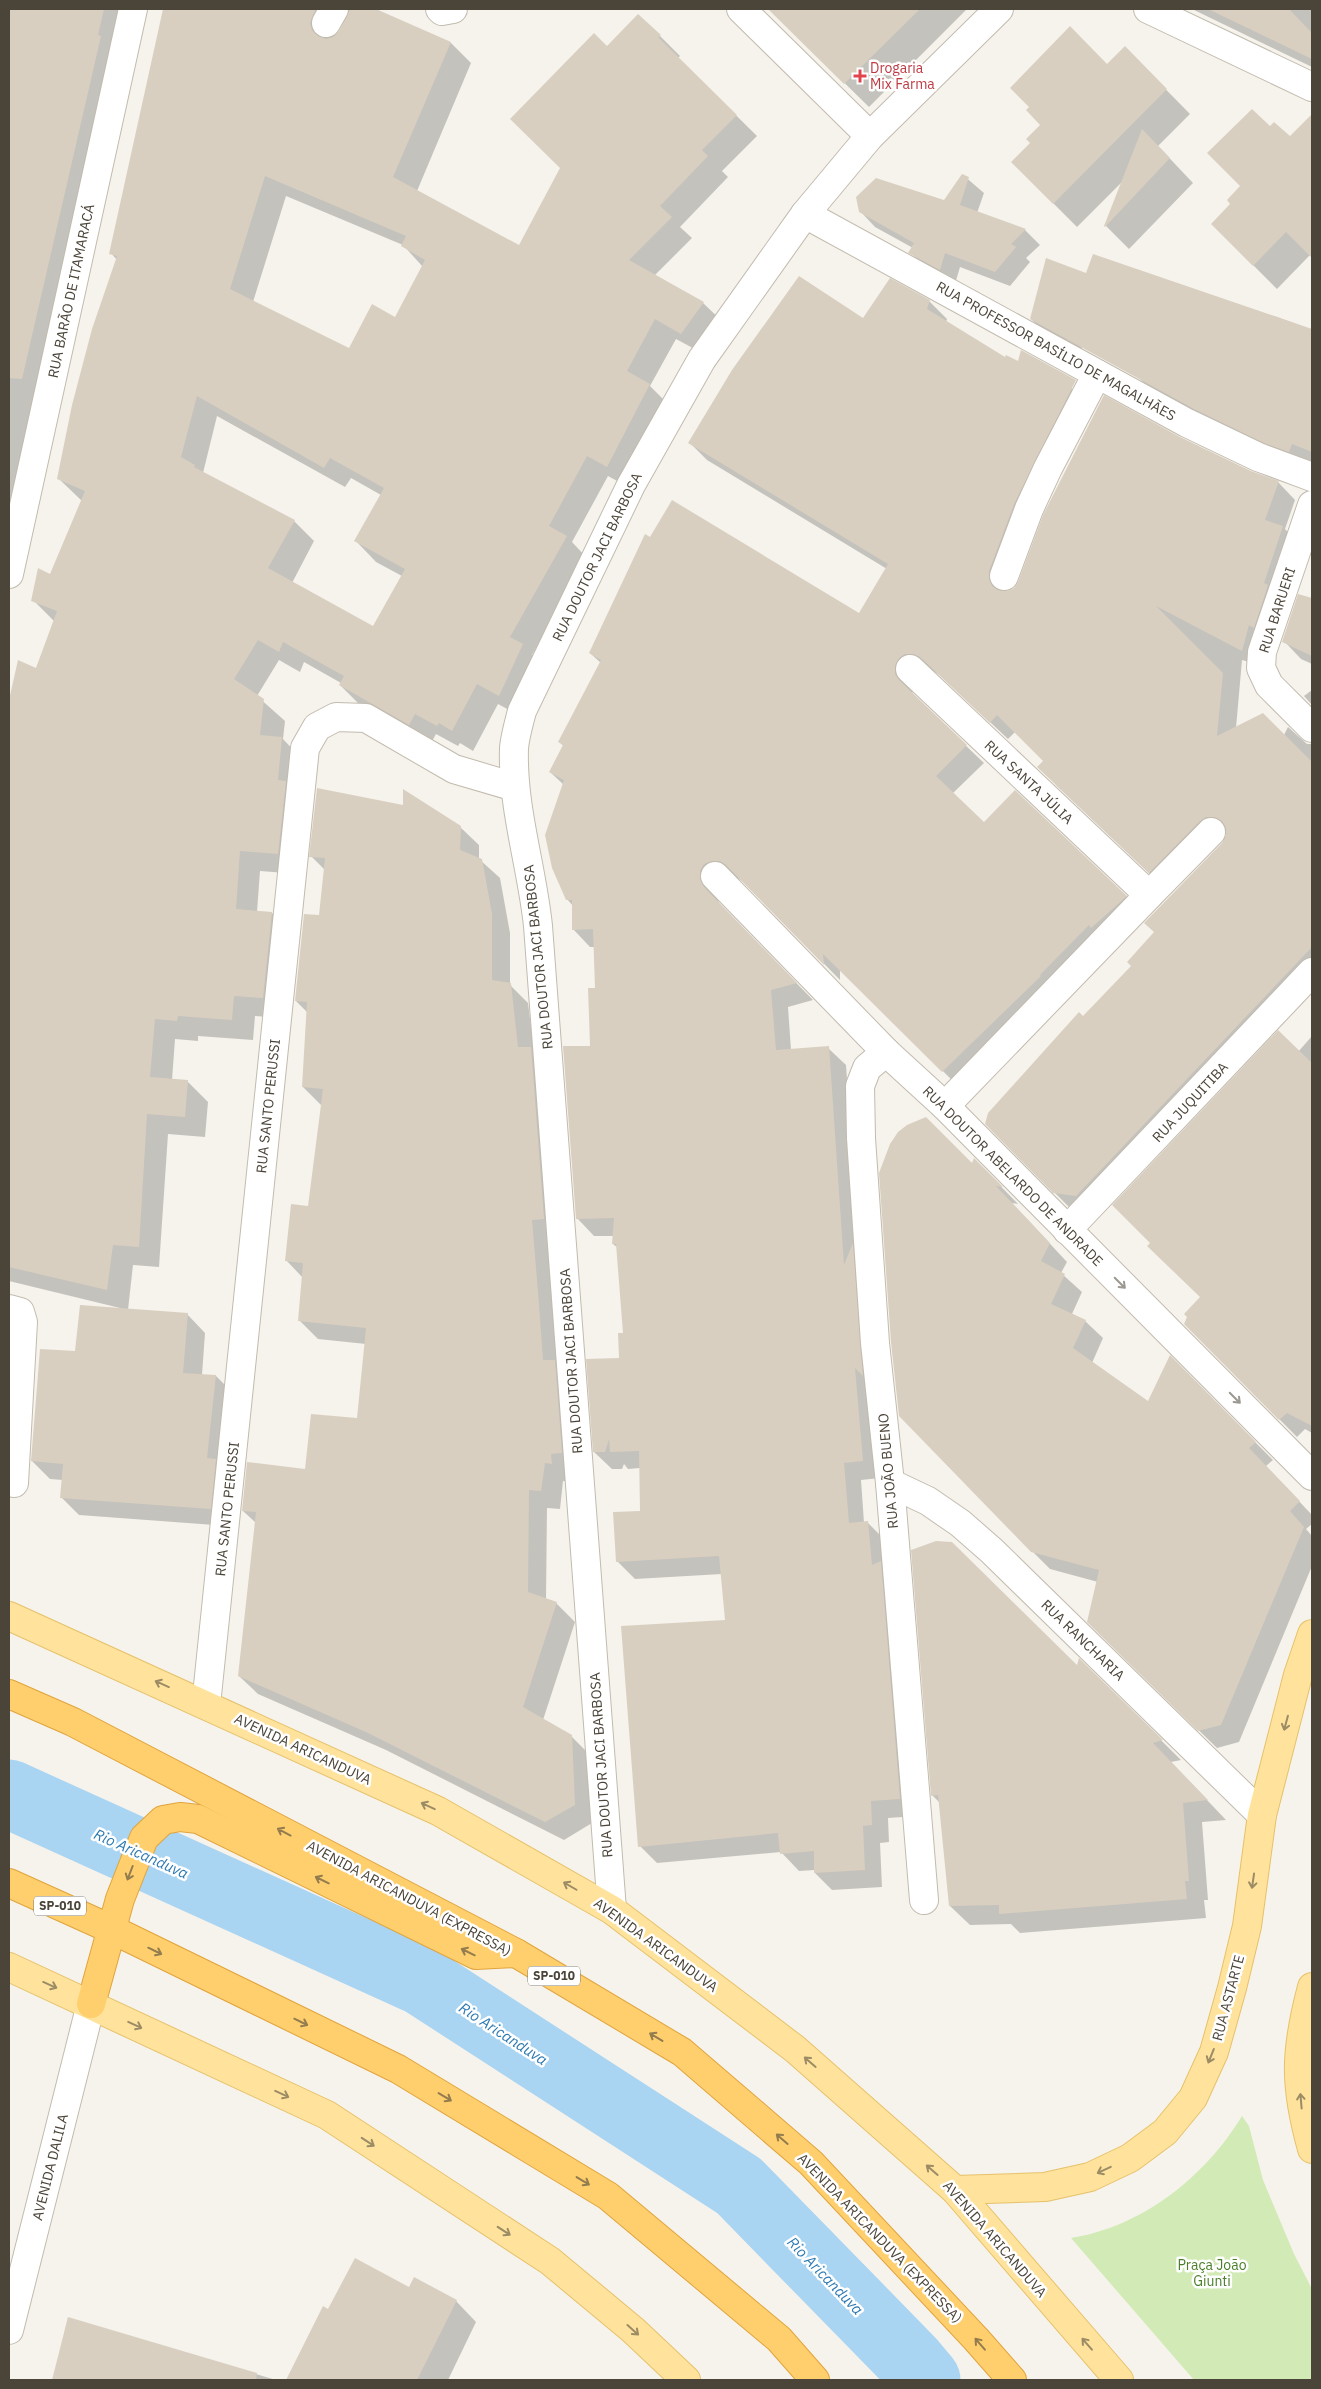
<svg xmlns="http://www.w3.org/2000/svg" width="1321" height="2389" font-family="'IBM Plex Sans',sans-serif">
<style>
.green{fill:#d2eab5}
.shadow{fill:#0003;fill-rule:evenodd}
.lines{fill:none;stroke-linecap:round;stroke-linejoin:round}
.river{stroke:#a9d4f2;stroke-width:69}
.building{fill:#d8cfc1;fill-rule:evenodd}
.minor-casing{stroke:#c2bbae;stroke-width:30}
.major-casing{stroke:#e6c16a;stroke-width:30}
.highway-casing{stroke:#e0a43c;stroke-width:30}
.minor{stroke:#fff;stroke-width:28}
.major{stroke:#ffe39c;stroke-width:28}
.highway{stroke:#ffcf6e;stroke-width:28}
.oneway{stroke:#9c9892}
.oneway2{stroke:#9c8c66}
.oneway3{stroke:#937c4e}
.health-dot{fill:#e0444e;stroke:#fff;stroke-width:2}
.labels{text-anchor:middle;stroke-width:5;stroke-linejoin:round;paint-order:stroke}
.shield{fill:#fff;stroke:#817c74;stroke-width:1}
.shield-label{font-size:12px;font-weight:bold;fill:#4b4439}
.health-label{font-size:14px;fill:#be3a42;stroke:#fff;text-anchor:start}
.street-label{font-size:14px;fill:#4b4439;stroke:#fff}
.park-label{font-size:14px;fill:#4a7f2a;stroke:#fff}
.water-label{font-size:15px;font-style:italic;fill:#2e7ab2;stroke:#fff}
</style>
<rect width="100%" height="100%" fill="#f6f3ec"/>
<!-- green -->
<path class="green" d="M1242 2116 1249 2126 1263 2180 1294 2254 1312 2289V2380H1194L1071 2238C1142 2227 1205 2177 1242 2116Z"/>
<!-- shadow -->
<g class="shadow">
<polygon points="9,9 124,9 9,528"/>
<path d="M164 9H373L451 43 471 63 417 191 519 247 562 168 607 48 660 36 680 56 678 58 757 136 722 171 728 177 680 227 692 238 655 275 703 303 724 323 702 353 676 339 650 386 670 406 628 487 608 476 572 542 587 558 532 655 543 666 520 716 498 704 473 751 460 743 458 746 436 734 430 745 361 706 340 685 341 683 304 662 300 672 279 660 257 696 285 721 283 739 302 759 299 874 260 871 257 912 272 913 293 934 284 1018 255 1016 253 1040 198 1036V1041L175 1039 172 1080 187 1081 208 1102 205 1137 168 1134 159 1267 133 1265 128 1310 187 1314 205 1333 202 1375 216 1376 234 1394 228 1526 79 1515 61 1497 63 1480 50 1479 32 1461 76 1352 120 1308 9 1281V706L19 662 36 669 54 621 33 600 51 576 82 501 58 478 117 260 111 253ZM348 16 340 32 334 38 341 22ZM286 196 403 245 423 267 396 319 350 350 253 302ZM217 416 345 487 351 478 381 495 356 541 376 562 402 576 373 627 292 583 314 541 294 521 203 473Z"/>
<polygon points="769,9 967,9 869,107"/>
<polygon points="1192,9 1312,9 1312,67"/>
<polygon points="1125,48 1190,114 1158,146 1193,183 1129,249 1106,226 1123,181 1077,227 1012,162"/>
<polygon points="1312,116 1312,257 1310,255 1277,289 1212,224 1232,204 1270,128 1290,138"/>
<polygon points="963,175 984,193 977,213 1025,230 1040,245 1026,258 1030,262 1010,286 960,267 955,284 925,267 910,252 913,248 875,227 860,211 945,201"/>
<polygon points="1087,275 1277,317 1312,330 1312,462 1310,461 1307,469 1156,395 1139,378 1085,338 1080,353 1049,336 1031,319"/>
<polygon points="929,301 947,319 946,322 1005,359 1072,389 1089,406 1006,593 1014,589 1180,438 1251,472 1278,482 1295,500 1285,529 1299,544 1260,665 1242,660 1236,728 1284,735 1288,727 1307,744 1312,744 1312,983 1072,1210 986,1124 1133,966 1223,844 1227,834 1224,834 1167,890 1056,785 1045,761 1016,731 1008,739 940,675 933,671 924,671 912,683 912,692 915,697 984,763 952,794 984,824 1126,896 1143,914 960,1088 840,969 840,980 744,882 737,878 729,878 717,890 717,899 721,906 813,1000 788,1007 791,1050 828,1048 846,1065 859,1251 880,1478 861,1480 864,1523 868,1523 885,1540 917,1816 888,1818 889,1842 880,1843 882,1887 832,1890 815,1873 815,1870 799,1871 781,1852 657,1863 640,1846 727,1621 722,1574 635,1579 617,1561 641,1512 640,1468 628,1469 624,1464 622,1469 612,1469 594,1452 620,1359 624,1334 618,1248 613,1244 614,1236 594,1236 577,1218 596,989 595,947 590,947 573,929 573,906 567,899 564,785 550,772 564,747 560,742 601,663 590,653 859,615 887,569 707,460 690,443 864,319"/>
<polygon points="1299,595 1312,599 1312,664 1301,659 1284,641"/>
<polygon points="1312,690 1312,705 1304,696"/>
<polygon points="460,827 479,845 479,859 500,878 510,933 510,985 528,1003 534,1051 570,1482 563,1481 560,1509 547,1508 546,1600 556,1603 575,1622 543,1720 571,1736 590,1755 592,1823 564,1840 386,1750 258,1694 239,1676 256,1523 243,1511 307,1470 358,1420 366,1344 318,1339 299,1320 303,1278 286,1260 309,1207 322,1106 303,1087 308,1013 296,1001 320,917 325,870 311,856"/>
<polygon points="1312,1036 1312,1433 1305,1429 1297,1437 1185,1324 1202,1298 1298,1052"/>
<polygon points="975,1160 1018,1204 1012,1203 1067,1262 1061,1273 1082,1292 1072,1314 1085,1321 1103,1338 1092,1363 1148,1403 1170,1357 1273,1460 1266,1466 1312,1515 1312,1524 1306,1529 1312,1536 1312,1566 1239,1742 1217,1748 1106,1640 1098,1582 1050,1569 1032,1551 973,1165"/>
<polygon points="1080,1660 1181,1760 1171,1762 1226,1820 1202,1822 1208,1900 1204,1900 1206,1918 1020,1933 1011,1924 970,1925 950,1906 940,1803 932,1795 1078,1667"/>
<polygon points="410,2289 456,2301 476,2322 448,2380 287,2380 324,2308 329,2311"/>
<polygon points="68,2318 276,2380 53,2380"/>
</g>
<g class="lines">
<!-- river -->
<polyline class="river" points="9,1794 422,1981 739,2186 910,2361 926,2380"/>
</g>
<!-- building -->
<g class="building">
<polygon points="9,9 104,9 98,35 101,36 22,379 9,378"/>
<path d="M163 9H316L310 23 312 30 318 36 326 39 333 37 339 31 350 9H376L451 42 393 177 519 245 560 168 510 119 594 33 607 46 638 14 661 35 658 37 737 115 702 150 708 156 660 206 672 217 629 260 704 302 681 334 655 319 627 371 650 384 607 467 587 456 549 526 567 536 510 637 523 644 499 696 477 684 452 731 439 723 437 726 415 714 409 725 339 685 344 676 283 642 279 652 258 640 234 679 264 699 260 735 282 737 278 780 286 781 278 854 240 851 236 909 272 912 263 998 234 996 232 1020 178 1016 177 1021 155 1019 150 1077 188 1080 185 1117 147 1114 139 1247 113 1245 107 1290 9 1267V700L18 660 36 668 57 611 31 601 38 568 50 574 85 491 57 479 72 405 92 329 117 256 109 254ZM265 176 406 236 401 246 425 260 395 317 372 304 349 348 230 289ZM197 396 324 468 330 458 384 488 354 541 405 569 373 626 268 568 295 520 194 467 195 465 181 457Z"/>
<polygon points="768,9 920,9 844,84"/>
<polygon points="1208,9 1289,9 1312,33 1312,59"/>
<polygon points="1070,26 1107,64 1125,46 1167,89 1053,204 1011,162 1030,143 1026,139 1040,125 1026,110 1029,107 1010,88"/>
<polygon points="1252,109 1270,126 1274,122 1290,136 1312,114 1312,258 1286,232 1253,266 1211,224 1230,204 1227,200 1240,186 1207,153"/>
<polygon points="1142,129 1170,158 1105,227 1104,226"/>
<polygon points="962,174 969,177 960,205 1026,229 1011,244 1016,247 995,272 945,253 940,270 908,253 914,243 859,212 856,197 876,178 944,200"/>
<polygon points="1093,254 1312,329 1312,452 1292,444 1289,452 1264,443 1194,409 1030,319 1046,258 1086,273"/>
<polygon points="799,276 863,318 890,278 930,300 927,309 1005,357 1006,355 1018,361 1021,350 1076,380 1015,502 989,571 989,579 992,586 998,590 1007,591 1014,588 1018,582 1043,515 1104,395 1180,437 1251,471 1279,481 1265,520 1283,526 1264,583 1268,585 1254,628 1249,625 1242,651 1156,606 1223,673 1217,736 1263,713 1312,762 1312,947 1076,1196 1053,1193 985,1124 988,1113 1079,1012 1083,1016 1131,966 1127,962 1154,932 1144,923 1222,843 1226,835 1226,828 1222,821 1214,817 1206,817 1200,821 1149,873 1037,767 1043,761 997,715 990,723 920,657 913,654 905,654 899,658 895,666 895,674 899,680 967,745 936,776 984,822 1015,790 1127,896 1091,928 1089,925 1040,975 1041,976 942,1072 823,954 824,965 726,865 720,861 712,861 704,864 700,871 700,879 704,887 797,983 771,990 776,1050 829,1046 844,1265 853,1243 863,1376 855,1368 863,1461 844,1463 849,1523 868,1521 872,1565 881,1561 900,1799 871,1801 872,1825 863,1826 865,1870 814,1873 814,1851 780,1854 778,1833 638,1847 621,1626 725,1620 719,1556 616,1562 613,1512 640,1511 639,1451 610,1452 609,1439 605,1452 593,1452 586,1359 619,1358 618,1333 623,1333 616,1244 612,1244 614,1218 576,1219 563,1046 590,1046 588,988 595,988 593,929 572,930 572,900 566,900 552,868 545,835 564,780 549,772 563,745 558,742 601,660 589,653 645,534 650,537 672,500 859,613 888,564 688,443 732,370"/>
<polygon points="1298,594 1312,598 1312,656 1282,642"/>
<polygon points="317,788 403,805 403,789 461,826 460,850 482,859 492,914 492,980 511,983 518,1047 531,1047 544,1219 532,1220 538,1292 543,1360 555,1360 562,1453 551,1454 552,1464 545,1463 541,1491 529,1490 528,1592 557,1602 523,1707 572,1735 575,1805 545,1822 366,1732 238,1676 256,1512 242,1511 247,1462 305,1469 311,1414 357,1418 366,1328 298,1321 303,1263 285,1261 291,1204 308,1206 323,1089 302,1087 307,1002 295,1001 304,914 319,915 325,858 309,857"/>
<polygon points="1278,1030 1312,1063 1312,1426 1287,1413 1279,1420 1184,1324 1187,1317 1184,1314 1200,1297 1147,1246 1150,1243 1112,1205"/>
<polygon points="926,1117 972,1163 974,1158 1003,1187 996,1186 1050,1243 1041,1261 1065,1274 1051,1304 1086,1320 1073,1348 1148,1401 1170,1355 1256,1442 1249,1448 1300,1501 1290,1511 1304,1527 1221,1725 1198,1731 1087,1622 1099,1570 1031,1552 899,1416 891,1342 879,1173 890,1144 898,1132 907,1125"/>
<polygon points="80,1305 188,1313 183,1373 216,1375 207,1458 216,1459 211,1509 60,1498 63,1464 31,1461 40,1349 75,1351"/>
<polygon points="936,1541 952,1542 1077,1665 1079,1658 1163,1740 1153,1743 1208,1800 1183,1803 1189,1881 1185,1881 1187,1899 999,1914 999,1905 949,1906 938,1795 931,1796 911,1550"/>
<polygon points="355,2258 409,2287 414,2277 457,2300 417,2380 286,2380 323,2306 328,2309"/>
<polygon points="68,2317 257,2373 256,2380 52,2380"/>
</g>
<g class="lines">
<!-- minor casing -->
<g class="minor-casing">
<g id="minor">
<polyline points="440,9 442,11 453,9"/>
<polyline points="741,9 870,136"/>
<polyline points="1148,9 1312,87"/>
<polyline points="326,23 334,9"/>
<polyline points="805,214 1187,423 1258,457 1312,477"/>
<polyline points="1312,505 1262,652 1261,668 1269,685 1312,728"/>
<polyline points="9,574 133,9"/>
<polyline points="1004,576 1029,509 1048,468 1097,374"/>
<polyline points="910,669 1149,895 945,1106"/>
<polyline points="715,876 886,1052 945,1106 1312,1476"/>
<polyline points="1149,895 1211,832"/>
<polyline points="886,1052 867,1068 860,1086 861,1138 875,1343 890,1483 924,1900"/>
<polyline points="1067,1230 1312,972"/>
<polyline points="9,1309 20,1312 23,1322 14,1483"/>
<polyline points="890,1483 928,1501 960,1523 992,1551 1262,1815"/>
<polyline points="206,1705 305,748 317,727 336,717 366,718 454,769 515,787"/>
<path d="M612 1910 538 926C532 867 512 808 514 748 515 736 519 723 522 711L631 485 702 359 805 214 870 136 999 9"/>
<polyline points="9,2330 91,2004"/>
</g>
</g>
<!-- major casing -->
<g class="major-casing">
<g id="major">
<polyline points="9,1616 438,1811 612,1910 795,2049 955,2190 1119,2380"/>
<polyline points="9,1967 327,2115 550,2261 633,2330 686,2380"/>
<path d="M1312 1987C1295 2051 1294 2085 1312 2149"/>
<polyline points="955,2190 1045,2187 1090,2177 1130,2158 1165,2132 1193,2098 1214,2052 1232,1988 1247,1926 1262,1815 1298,1675 1312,1634"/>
</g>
</g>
<!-- highway casing -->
<g class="highway-casing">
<g id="highway">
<polyline points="9,1694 73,1722 516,1953 682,2052 811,2163 976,2339 1012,2380"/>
<polyline points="9,1883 111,1929 398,2069 608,2196 779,2339 815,2380"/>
<polyline points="91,2004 120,1899 144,1838 163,1820 180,1817 198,1819 476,1955 516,1953"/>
</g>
</g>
<!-- minor -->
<use href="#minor" class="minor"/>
<!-- major -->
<use href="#major" class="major"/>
<!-- highway -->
<use href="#highway" class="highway"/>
</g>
<!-- one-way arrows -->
<defs><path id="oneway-shaft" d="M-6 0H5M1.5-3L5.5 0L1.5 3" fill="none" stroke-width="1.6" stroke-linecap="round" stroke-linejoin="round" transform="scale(1.25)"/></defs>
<g class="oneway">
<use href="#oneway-shaft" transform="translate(1120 1283) rotate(45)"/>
<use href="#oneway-shaft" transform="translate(1235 1398) rotate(45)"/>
</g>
<g class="oneway2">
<use href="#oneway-shaft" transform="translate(162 1684) rotate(-156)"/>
<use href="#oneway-shaft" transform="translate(1286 1723) rotate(105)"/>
<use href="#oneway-shaft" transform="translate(428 1806) rotate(-155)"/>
<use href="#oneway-shaft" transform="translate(1253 1881) rotate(98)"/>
<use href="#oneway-shaft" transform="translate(570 1886) rotate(-150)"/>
<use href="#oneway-shaft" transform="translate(50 1985) rotate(24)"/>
<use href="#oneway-shaft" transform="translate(135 2025) rotate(25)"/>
<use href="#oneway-shaft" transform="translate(1211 2056) rotate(112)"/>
<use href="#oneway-shaft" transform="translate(810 2062) rotate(-139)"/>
<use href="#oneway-shaft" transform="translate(282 2094) rotate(25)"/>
<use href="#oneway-shaft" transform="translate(1301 2101) rotate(-95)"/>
<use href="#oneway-shaft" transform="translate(368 2142) rotate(33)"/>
<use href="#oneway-shaft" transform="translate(932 2170) rotate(-139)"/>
<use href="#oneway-shaft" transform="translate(1104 2170) rotate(155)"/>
<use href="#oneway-shaft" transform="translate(504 2231) rotate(33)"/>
<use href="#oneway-shaft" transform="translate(633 2330) rotate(42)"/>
<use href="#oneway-shaft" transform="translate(1087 2344) rotate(-131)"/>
</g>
<g class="oneway3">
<use href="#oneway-shaft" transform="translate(284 1832) rotate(-152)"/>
<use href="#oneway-shaft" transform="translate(130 1873) rotate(111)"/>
<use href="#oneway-shaft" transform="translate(322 1880) rotate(-154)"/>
<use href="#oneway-shaft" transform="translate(155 1951) rotate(26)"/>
<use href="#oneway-shaft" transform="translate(468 1952) rotate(-154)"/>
<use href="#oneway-shaft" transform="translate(301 2022) rotate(26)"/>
<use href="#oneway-shaft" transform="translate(656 2037) rotate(-149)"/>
<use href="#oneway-shaft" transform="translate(445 2097) rotate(31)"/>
<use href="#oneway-shaft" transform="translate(782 2139) rotate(-139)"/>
<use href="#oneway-shaft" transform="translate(583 2181) rotate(31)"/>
<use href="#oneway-shaft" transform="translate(980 2344) rotate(-131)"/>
</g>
<!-- markers -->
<path class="health-dot" d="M857.5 68.5h5v5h5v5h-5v5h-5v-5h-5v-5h5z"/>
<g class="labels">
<!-- shield labels -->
<g class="shield">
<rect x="34" y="1896.5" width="52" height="19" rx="4"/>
<rect x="528" y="1966.5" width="52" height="19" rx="4"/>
</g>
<g class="shield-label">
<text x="60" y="1910">SP-010</text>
<text x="554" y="1980">SP-010</text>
</g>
<!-- health labels -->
<g class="health-label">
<text x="870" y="73">Drogaria<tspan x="870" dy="16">Mix Farma</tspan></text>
</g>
<!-- street labels -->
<g class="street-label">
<text transform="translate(71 291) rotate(-78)" y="5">RUA BARÃO DE ITAMARACÁ</text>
<text transform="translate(1056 351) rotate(29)" y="5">RUA PROFESSOR BASÍLIO DE MAGALHÃES</text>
<text transform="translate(597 557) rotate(-64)" y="5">RUA DOUTOR JACI BARBOSA</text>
<text transform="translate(1277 610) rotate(-72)" y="5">RUA BARUERI</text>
<text transform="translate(1029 782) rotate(43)" y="5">RUA SANTA JÚLIA</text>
<text transform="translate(538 957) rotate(-96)" y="5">RUA DOUTOR JACI BARBOSA</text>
<text transform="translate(1190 1102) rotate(-47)" y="5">RUA JUQUITIBA</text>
<text transform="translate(268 1106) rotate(-84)" y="5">RUA SANTO PERUSSI</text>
<text transform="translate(1013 1176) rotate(45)" y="5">RUA DOUTOR ABELARDO DE ANDRADE</text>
<text transform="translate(571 1361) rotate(-94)" y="5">RUA DOUTOR JACI BARBOSA</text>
<text transform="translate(888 1471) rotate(-95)" y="5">RUA JOÃO BUENO</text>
<text transform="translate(227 1509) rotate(-84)" y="5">RUA SANTO PERUSSI</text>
<text transform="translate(1083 1640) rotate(44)" y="5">RUA RANCHARIA</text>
<text transform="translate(303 1749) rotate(25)" y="5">AVENIDA ARICANDUVA</text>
<text transform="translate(601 1765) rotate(-94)" y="5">RUA DOUTOR JACI BARBOSA</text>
<text transform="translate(409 1898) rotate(28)" y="5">AVENIDA ARICANDUVA (EXPRESSA)</text>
<text transform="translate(656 1945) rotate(36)" y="5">AVENIDA ARICANDUVA</text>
<text transform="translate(1228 1998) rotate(-75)" y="5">RUA ASTARTE</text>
<text transform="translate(50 2167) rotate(-76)" y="5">AVENIDA DALILA</text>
<text transform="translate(880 2238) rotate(46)" y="5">AVENIDA ARICANDUVA (EXPRESSA)</text>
<text transform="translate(995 2239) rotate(49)" y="5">AVENIDA ARICANDUVA</text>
</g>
<!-- park labels -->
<g class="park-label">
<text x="1212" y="2270">Praça João<tspan x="1212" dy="16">Giunti</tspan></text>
</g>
<!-- water labels -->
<g class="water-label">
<text transform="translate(141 1854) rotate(24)" y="5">Rio Aricanduva</text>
<text transform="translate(503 2034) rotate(33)" y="5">Rio Aricanduva</text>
<text transform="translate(825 2276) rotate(46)" y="5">Rio Aricanduva</text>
</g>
</g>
<!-- border -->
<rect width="1321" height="2389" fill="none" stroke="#4b4439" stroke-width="20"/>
</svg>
